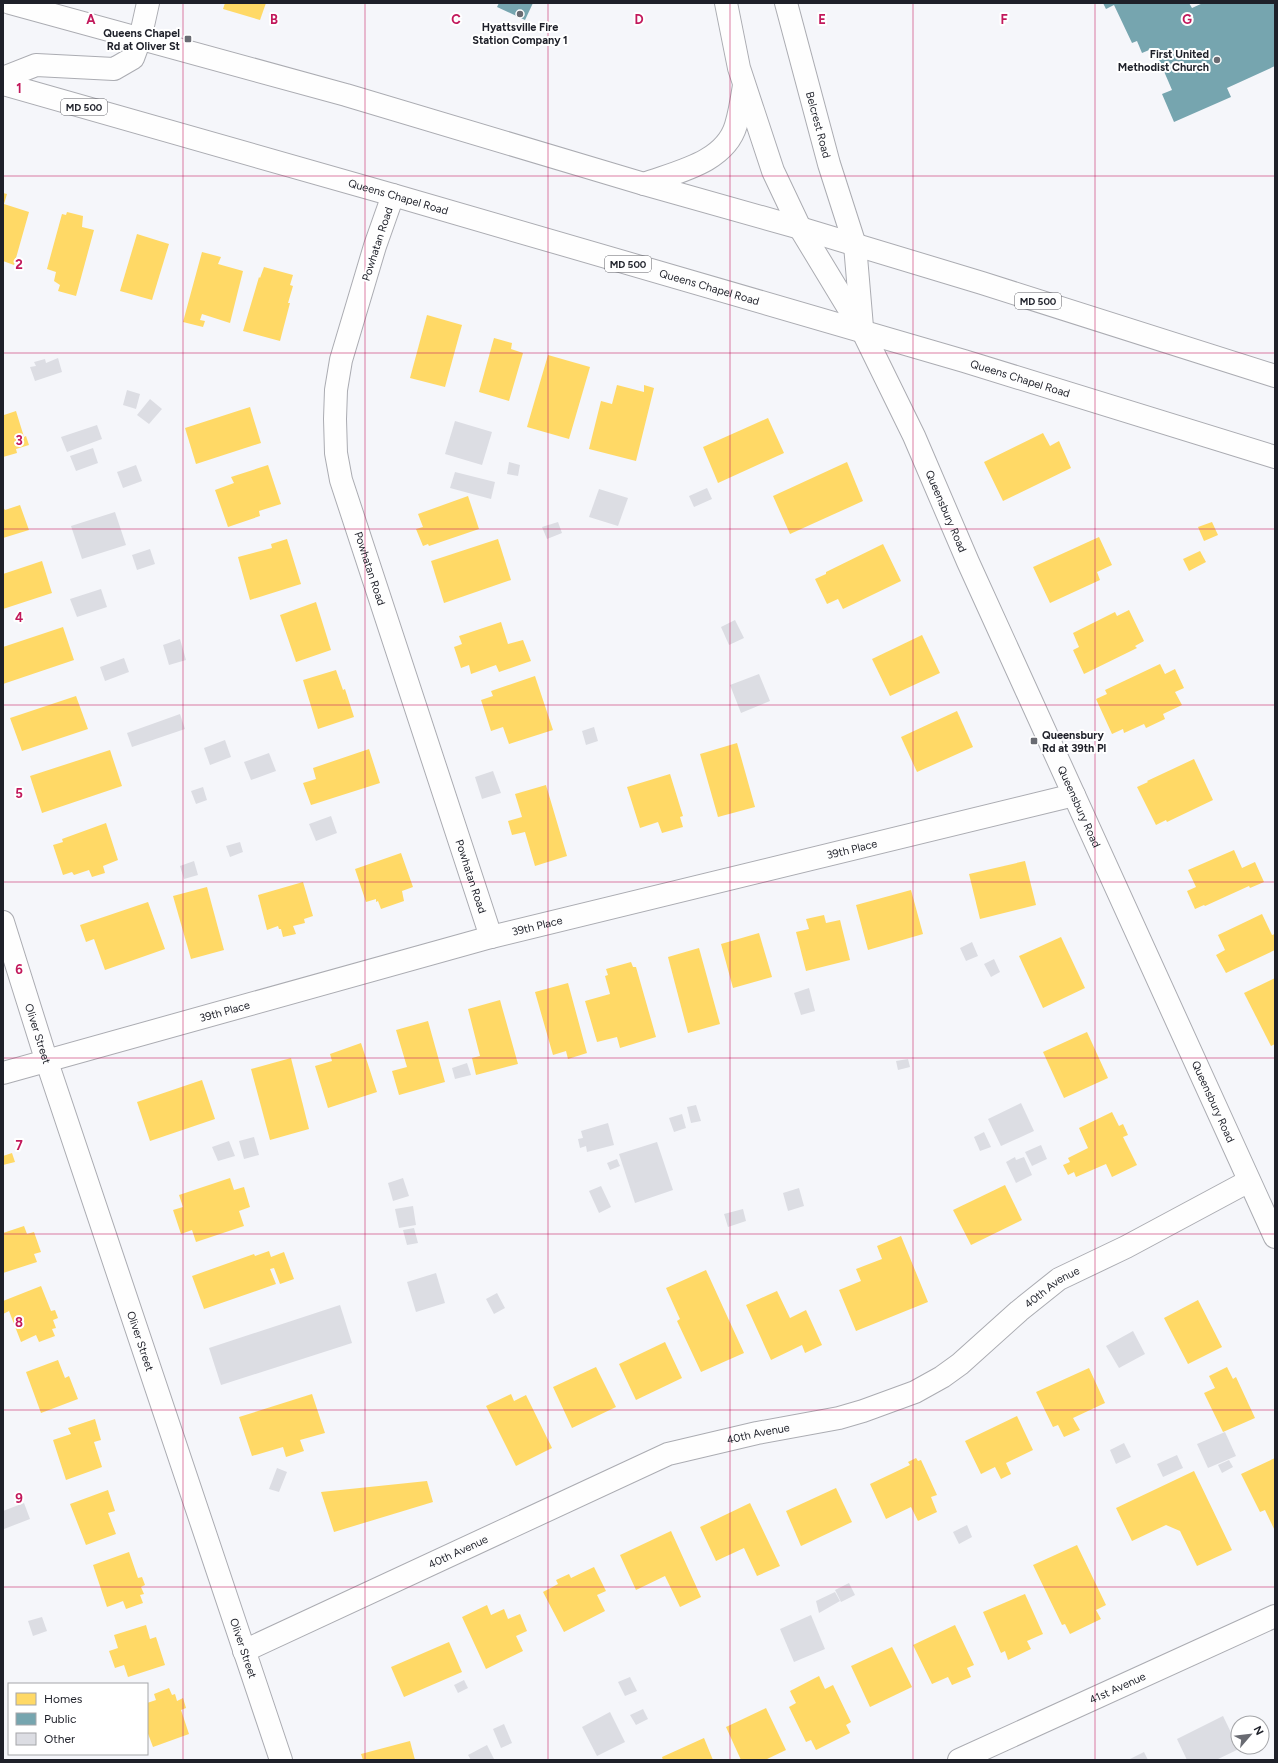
<svg xmlns="http://www.w3.org/2000/svg" width="1278" height="1763" font-family="Figtree,sans-serif">
<style>
.homes{fill:#ffd966}
.public{fill:#76a5af}
.building{fill:#dcdde3}
.lines{fill:none;stroke-linecap:round;stroke-linejoin:round}
.street-casing{stroke:#abacb2;stroke-width:24}
.secondary-casing{stroke:#abacb2;stroke-width:24}
.primary-casing{stroke:#abacb2;stroke-width:24}
.street{stroke:#fefefe;stroke-width:22}
.secondary{stroke:#fefefe;stroke-width:22}
.primary{stroke:#fefefe;stroke-width:22}
.grid{fill:none;stroke:#c2185b;stroke-width:1;stroke-opacity:0.55}
.poi-dot{fill:#696b72;stroke:#fff;stroke-width:1.5}
.labels{text-anchor:middle;stroke-width:4;stroke-linejoin:round;paint-order:stroke}
.shield{fill:#fff;stroke:#626369;stroke-width:1}
.shield-label{font-size:10px;font-weight:bold;fill:#1e2029}
.poi-label{font-size:11px;font-weight:bold;fill:#1e2029;stroke:#fff;text-anchor:end}
.street-label{font-size:11px;fill:#1e2029;stroke:#fff}
.grid-label{font-size:13px;text-anchor:middle;font-weight:bold;fill:#c2185b;stroke:#fff;stroke-width:4;stroke-linejoin:round;paint-order:stroke}
</style>
<rect width="100%" height="100%" fill="#f5f6fa"/>
<!-- homes -->
<g class="homes">
<polygon points="225,3 266,3 260,20 223,9"/>
<polygon points="3,193 7,194 4,204 29,212 14,265 3,261"/>
<polygon points="67,212 83,216 82,227 94,230 76,296 58,291 60,285 54,281 56,272 47,269 62,214 66,215"/>
<polygon points="137,234 169,244 152,300 120,291"/>
<polygon points="202,252 221,257 218,264 243,271 230,323 202,314 200,320 205,321 203,327 183,322"/>
<polygon points="264,267 293,275 290,285 293,286 288,303 290,303 280,341 243,331 259,277 260,278"/>
<polygon points="427,315 462,325 445,387 410,378"/>
<polygon points="494,338 512,343 511,349 523,353 509,401 479,392"/>
<polygon points="548,355 590,367 569,439 527,427"/>
<polygon points="617,385 644,392 644,385 654,388 636,461 589,449 601,401 612,404"/>
<polygon points="250,407 261,443 196,464 185,428"/>
<polygon points="16,411 24,437 26,436 29,445 16,449 17,453 3,457 3,413 4,415"/>
<polygon points="768,418 784,453 718,483 703,447"/>
<polygon points="1043,433 1050,446 1059,441 1071,468 1003,501 984,462"/>
<polygon points="847,462 863,501 790,534 773,496"/>
<polygon points="268,465 281,504 259,511 260,516 228,527 215,490 234,483 231,477"/>
<polygon points="468,496 479,529 429,546 428,544 423,546 416,529 423,527 418,514"/>
<polygon points="20,505 29,530 3,538 3,507 5,510"/>
<polygon points="1212,522 1218,535 1204,541 1198,527"/>
<polygon points="1099,537 1112,565 1097,572 1100,580 1050,603 1033,567"/>
<polygon points="287,539 301,584 250,600 238,557 272,548 271,544"/>
<polygon points="498,539 511,580 444,603 431,561"/>
<polygon points="883,544 901,581 843,609 838,599 827,604 815,579 826,574 826,572"/>
<polygon points="1200,551 1206,562 1189,571 1183,559"/>
<polygon points="42,561 52,593 3,609 3,574"/>
<polygon points="316,602 331,650 296,662 280,615"/>
<polygon points="1129,610 1144,641 1135,646 1137,648 1084,674 1073,650 1079,647 1073,633 1115,612 1117,616"/>
<polygon points="501,622 508,644 523,640 531,661 499,672 496,665 471,674 469,665 461,668 454,647 462,644 459,636"/>
<polygon points="63,627 74,660 3,684 3,647"/>
<polygon points="922,635 940,673 890,696 872,659"/>
<polygon points="1160,664 1165,674 1175,669 1184,688 1175,692 1182,705 1163,714 1165,719 1146,728 1144,724 1124,733 1123,729 1112,734 1096,699 1107,694 1105,690"/>
<polygon points="336,670 343,690 345,689 354,717 318,729 303,680"/>
<polygon points="535,676 553,730 509,744 503,727 491,731 481,700 493,696 491,691"/>
<polygon points="76,696 88,729 22,751 10,718"/>
<polygon points="957,711 973,747 917,772 901,737"/>
<polygon points="737,743 755,807 718,817 700,754"/>
<polygon points="369,749 380,783 311,805 303,783 316,779 313,768"/>
<polygon points="110,750 122,786 42,813 30,776"/>
<polygon points="1194,759 1213,800 1167,822 1166,820 1156,825 1137,787 1148,782 1147,781"/>
<polygon points="670,774 683,816 680,817 683,827 662,833 658,822 640,828 627,787"/>
<polygon points="546,785 567,856 535,866 525,832 512,835 508,821 522,817 515,794"/>
<polygon points="106,823 118,860 103,866 105,873 92,877 89,870 74,875 72,872 63,875 53,845 63,842 62,839"/>
<polygon points="1234,850 1242,868 1255,862 1264,882 1250,888 1249,886 1205,906 1204,905 1195,909 1187,891 1196,887 1188,870"/>
<polygon points="401,853 413,887 402,891 404,901 381,909 378,901 376,902 376,899 366,902 355,869"/>
<polygon points="1025,861 1036,905 980,919 969,874"/>
<polygon points="303,882 313,916 304,919 305,923 293,926 296,934 283,937 281,929 279,929 278,926 267,930 258,895"/>
<polygon points="207,887 224,950 191,959 173,896"/>
<polygon points="911,890 923,934 868,950 856,905"/>
<polygon points="148,902 165,949 105,970 94,939 86,942 80,925"/>
<polygon points="1262,914 1272,935 1275,934 1275,950 1226,973 1216,955 1225,950 1218,935"/>
<polygon points="824,915 826,923 840,920 850,960 806,971 796,932 809,929 806,919"/>
<polygon points="759,933 772,977 733,988 721,944"/>
<polygon points="1061,937 1085,988 1043,1008 1019,956"/>
<polygon points="699,948 720,1024 688,1033 668,957"/>
<polygon points="631,962 633,967 636,967 656,1037 620,1048 617,1037 597,1042 585,1001 610,994 605,976 608,975 606,969"/>
<polygon points="1275,978 1275,1044 1271,1046 1244,993"/>
<polygon points="568,983 587,1053 568,1059 566,1051 553,1055 535,992"/>
<polygon points="500,1000 518,1064 476,1075 472,1058 480,1056 468,1009"/>
<polygon points="428,1021 445,1082 399,1095 392,1071 407,1067 396,1030"/>
<polygon points="1087,1032 1108,1078 1064,1098 1043,1052"/>
<polygon points="361,1043 377,1092 328,1108 315,1066 332,1061 330,1054"/>
<polygon points="291,1058 309,1129 270,1140 251,1069"/>
<polygon points="202,1080 215,1119 150,1141 137,1102"/>
<polygon points="1112,1112 1119,1126 1123,1124 1128,1135 1123,1137 1137,1165 1112,1177 1106,1164 1076,1177 1074,1172 1068,1175 1063,1165 1070,1162 1068,1158 1088,1148 1079,1128"/>
<polygon points="12,1153 15,1162 3,1165 3,1156"/>
<polygon points="230,1178 234,1190 244,1187 250,1207 239,1211 244,1226 196,1242 192,1230 181,1234 173,1210 183,1207 179,1195"/>
<polygon points="1005,1185 1022,1220 971,1245 953,1210"/>
<polygon points="24,1226 27,1234 34,1232 41,1252 34,1254 37,1262 3,1273 3,1233"/>
<polygon points="901,1236 928,1302 856,1331 839,1290 861,1281 856,1269 882,1259 877,1246"/>
<polygon points="269,1251 271,1257 284,1252 294,1279 280,1284 274,1268 270,1269 276,1284 204,1309 192,1276 254,1254 255,1256"/>
<polygon points="706,1270 744,1353 701,1372 677,1321 680,1319 666,1288"/>
<polygon points="41,1286 51,1311 55,1310 58,1318 53,1320 56,1328 52,1329 55,1336 39,1342 36,1335 21,1342 9,1311 3,1314 3,1301"/>
<polygon points="777,1291 790,1318 806,1310 822,1345 805,1353 802,1345 771,1360 746,1305"/>
<polygon points="1198,1300 1222,1347 1188,1364 1164,1318"/>
<polygon points="665,1342 682,1378 636,1400 619,1364"/>
<polygon points="58,1360 65,1378 69,1376 78,1399 41,1413 26,1372"/>
<polygon points="596,1367 616,1407 572,1428 553,1387"/>
<polygon points="1227,1367 1233,1379 1236,1377 1255,1418 1223,1432 1204,1393 1215,1388 1209,1376"/>
<polygon points="1089,1368 1105,1403 1073,1418 1080,1430 1064,1437 1058,1425 1053,1427 1036,1392"/>
<polygon points="312,1394 325,1433 300,1440 304,1451 286,1457 283,1447 252,1456 239,1417"/>
<polygon points="511,1394 514,1401 526,1395 552,1448 516,1466 486,1406"/>
<polygon points="1017,1416 1033,1450 1006,1463 1011,1474 1001,1479 995,1467 981,1474 965,1441"/>
<polygon points="95,1419 101,1440 94,1442 102,1467 66,1480 53,1440 71,1434 68,1428"/>
<polygon points="916,1458 918,1461 921,1460 937,1495 931,1497 937,1512 918,1521 911,1507 886,1519 870,1484 910,1465 908,1462"/>
<polygon points="1275,1458 1275,1531 1265,1510 1260,1512 1241,1474"/>
<polygon points="1194,1471 1232,1550 1197,1566 1180,1531 1166,1525 1132,1541 1116,1508"/>
<polygon points="427,1481 433,1502 334,1532 321,1492"/>
<polygon points="836,1488 852,1522 801,1546 786,1511"/>
<polygon points="108,1490 115,1511 108,1513 116,1534 86,1545 70,1504"/>
<polygon points="750,1503 780,1566 757,1576 744,1548 716,1561 700,1527"/>
<polygon points="671,1531 701,1597 680,1607 665,1576 636,1590 620,1555"/>
<polygon points="1077,1545 1106,1605 1096,1610 1101,1619 1070,1634 1065,1624 1062,1625 1033,1565"/>
<polygon points="129,1552 138,1578 142,1577 145,1585 141,1587 144,1594 140,1595 143,1603 126,1609 123,1601 107,1607 93,1565"/>
<polygon points="594,1567 606,1591 597,1595 605,1611 564,1632 543,1592 558,1584 556,1580 569,1574 571,1578"/>
<polygon points="1025,1594 1043,1634 1027,1641 1031,1649 1008,1660 1005,1651 1001,1653 983,1612"/>
<polygon points="487,1605 491,1615 504,1609 508,1619 520,1614 527,1631 516,1636 523,1651 486,1669 462,1617"/>
<polygon points="146,1625 150,1639 156,1637 165,1665 128,1677 124,1665 115,1668 109,1651 118,1648 114,1635"/>
<polygon points="955,1625 974,1665 967,1668 971,1677 952,1685 948,1677 932,1684 913,1645"/>
<polygon points="449,1642 462,1672 404,1697 391,1667"/>
<polygon points="892,1647 912,1687 870,1707 851,1666"/>
<polygon points="819,1676 825,1689 833,1685 851,1722 846,1725 850,1733 816,1750 811,1740 806,1742 789,1707 796,1703 790,1691"/>
<polygon points="169,1688 172,1695 175,1694 177,1701 183,1698 186,1708 181,1710 189,1734 153,1747 147,1731 147,1703 156,1700 154,1694"/>
<polygon points="766,1708 786,1750 765,1760 741,1760 726,1727"/>
<polygon points="704,1738 713,1760 663,1760 662,1757"/>
<polygon points="410,1741 415,1760 363,1760 361,1754"/>
</g>
<!-- public -->
<g class="public">
<polygon points="499,3 533,3 525,20 497,7"/>
<polygon points="1103,3 1189,3 1192,8 1203,3 1275,3 1275,66 1227,88 1231,97 1174,122 1162,94 1172,90 1154,48 1142,53 1137,41 1132,43 1114,5 1106,9"/>
</g>
<!-- building -->
<g class="building">
<polygon points="58,358 62,372 35,381 30,367 36,366 34,362 45,359 46,363"/>
<polygon points="127,390 140,394 136,409 123,405"/>
<polygon points="150,399 162,409 149,424 137,415"/>
<polygon points="455,421 492,432 482,465 445,454"/>
<polygon points="97,425 102,439 67,452 61,437"/>
<polygon points="93,448 98,463 76,471 70,456"/>
<polygon points="509,462 520,465 518,476 507,474"/>
<polygon points="136,465 142,481 123,488 117,472"/>
<polygon points="455,472 495,482 491,499 450,488"/>
<polygon points="707,488 712,499 694,507 689,496"/>
<polygon points="599,489 628,498 618,526 589,517"/>
<polygon points="115,512 126,545 82,559 71,526"/>
<polygon points="558,522 562,533 547,539 542,527"/>
<polygon points="150,549 155,564 137,570 132,555"/>
<polygon points="101,589 107,607 77,617 70,599"/>
<polygon points="735,620 744,638 729,645 721,627"/>
<polygon points="180,639 186,660 169,665 163,645"/>
<polygon points="124,658 129,672 105,681 100,667"/>
<polygon points="759,674 770,701 741,713 730,685"/>
<polygon points="180,714 185,729 132,747 127,733"/>
<polygon points="594,727 598,741 586,745 582,731"/>
<polygon points="225,740 231,757 210,765 204,748"/>
<polygon points="269,753 276,771 251,780 244,762"/>
<polygon points="493,771 501,793 482,799 475,777"/>
<polygon points="203,787 207,800 196,804 191,791"/>
<polygon points="331,816 337,833 316,841 309,824"/>
<polygon points="240,842 243,852 230,857 226,846"/>
<polygon points="194,861 198,875 184,879 180,866"/>
<polygon points="972,942 978,956 966,961 960,948"/>
<polygon points="994,959 1000,972 991,977 984,964"/>
<polygon points="809,988 815,1011 801,1015 794,993"/>
<polygon points="908,1059 910,1067 898,1070 896,1061"/>
<polygon points="467,1063 471,1075 455,1079 452,1068"/>
<polygon points="1021,1103 1034,1131 1001,1146 988,1119"/>
<polygon points="696,1105 701,1121 691,1123 687,1107"/>
<polygon points="682,1114 686,1128 674,1132 669,1118"/>
<polygon points="608,1123 614,1145 587,1152 586,1146 580,1148 578,1139 583,1138 581,1131"/>
<polygon points="984,1132 991,1147 980,1151 974,1137"/>
<polygon points="254,1137 259,1155 244,1159 239,1141"/>
<polygon points="229,1141 235,1156 218,1161 212,1147"/>
<polygon points="657,1142 673,1190 635,1203 619,1154"/>
<polygon points="1041,1145 1047,1159 1032,1166 1025,1152"/>
<polygon points="1015,1157 1016,1160 1024,1157 1032,1175 1016,1183 1006,1162"/>
<polygon points="617,1159 620,1166 610,1170 607,1163"/>
<polygon points="403,1178 409,1196 393,1201 388,1183"/>
<polygon points="601,1186 611,1207 599,1213 589,1191"/>
<polygon points="799,1188 804,1206 788,1211 783,1193"/>
<polygon points="413,1206 416,1225 399,1228 395,1209"/>
<polygon points="743,1209 746,1221 728,1227 724,1214"/>
<polygon points="414,1228 418,1243 407,1245 403,1230"/>
<polygon points="436,1273 445,1303 416,1312 407,1282"/>
<polygon points="497,1293 505,1308 494,1314 486,1299"/>
<polygon points="340,1305 352,1343 221,1385 209,1348"/>
<polygon points="1133,1331 1145,1354 1119,1368 1106,1346"/>
<polygon points="1225,1432 1236,1456 1208,1468 1197,1444"/>
<polygon points="1124,1443 1131,1457 1116,1464 1110,1450"/>
<polygon points="1177,1455 1183,1468 1163,1477 1157,1464"/>
<polygon points="1229,1460 1233,1467 1222,1473 1218,1465"/>
<polygon points="277,1468 287,1472 279,1492 269,1489"/>
<polygon points="24,1503 30,1519 4,1529 3,1511"/>
<polygon points="967,1525 972,1537 959,1544 953,1532"/>
<polygon points="849,1583 855,1595 841,1602 835,1590"/>
<polygon points="835,1592 840,1601 819,1613 816,1601"/>
<polygon points="811,1615 825,1649 794,1662 780,1629"/>
<polygon points="42,1617 47,1631 33,1636 28,1621"/>
<polygon points="630,1677 637,1691 625,1696 618,1682"/>
<polygon points="464,1680 468,1688 458,1693 454,1685"/>
<polygon points="643,1709 648,1719 636,1725 630,1715"/>
<polygon points="610,1712 625,1742 597,1756 582,1727"/>
<polygon points="1223,1716 1239,1749 1216,1760 1187,1760 1177,1739"/>
<polygon points="504,1724 512,1743 501,1748 493,1729"/>
<polygon points="487,1745 494,1759 471,1760 468,1755"/>
<polygon points="1144,1752 1148,1760 1128,1760"/>
</g>
<g class="lines">
<!-- street casing -->
<g class="street-casing">
<g id="street">
<polyline points="140,39 148,3"/>
<path id="s1" d="M393 195 375 246 341 360 336 390 335 419 336 453 341 480 491 937"/>
<path id="s2" d="M3 922 46 1059 281 1760"/>
<path id="s3" d="M3 1073 491 937 1074 795"/>
<path id="s4" d="M244 1651 668 1454 757 1433 839 1418 863 1411 915 1392 942 1377 960 1364 1019 1311 1059 1279 1126 1247 1249 1181"/>
<path id="s5" d="M959 1760 1275 1616"/>
</g>
</g>
<!-- secondary casing -->
<g class="secondary-casing">
<g id="secondary">
<path id="s6" d="M726 3 739 68 773 171 800 228 863 332 914 436 968 562 1275 1237"/>
<path id="s7" d="M786 3 829 164 855 245 862 327"/>
</g>
</g>
<!-- primary casing -->
<g class="primary-casing">
<g id="primary">
<polyline points="10,3 346,95 644,184 800,228 982,283 1275,376"/>
<polyline points="3,78 36,65 114,69 133,58 140,39"/>
<path id="s8" d="M3 84 393 195 964 361 1275 457"/>
<path d="M644 184C676 172 725 163 736 125 740 112 742 98 744 85"/>
</g>
</g>
<!-- street -->
<use href="#street" class="street"/>
<!-- secondary -->
<use href="#secondary" class="secondary"/>
<!-- primary -->
<use href="#primary" class="primary"/>
</g>
<!-- grid -->
<path class="grid" d="M183 3V1760M365 3V1760M548 3V1760M730 3V1760M913 3V1760M1095 3V1760M3 176H1275M3 353H1275M3 529H1275M3 705H1275M3 882H1275M3 1058H1275M3 1234H1275M3 1410H1275M3 1587H1275"/>
<!-- markers -->
<g class="poi-dot">
<circle cx="520" cy="14" r="4"/>
<rect x="184" y="35" width="8" height="8" rx="2"/>
<circle cx="1217" cy="60" r="4"/>
<rect x="1030" y="737" width="8" height="8" rx="2"/>
</g>
<g class="labels">
<!-- shield labels -->
<g class="shield">
<rect x="61" y="99" width="46" height="16" rx="3"/>
<rect x="605" y="256" width="46" height="16" rx="3"/>
<rect x="1015" y="293" width="46" height="16" rx="3"/>
</g>
<g class="shield-label">
<text x="84" y="111">MD 500</text>
<text x="628" y="268">MD 500</text>
<text x="1038" y="305">MD 500</text>
</g>
<!-- poi labels -->
<g class="poi-label">
<text x="520" y="31" text-anchor="middle">Hyattsville Fire<tspan x="520" dy="13">Station Company 1</tspan></text>
<text x="180" y="37">Queens Chapel<tspan x="180" dy="13">Rd at Oliver St</tspan></text>
<text x="1209" y="58">First United<tspan x="1209" dy="13">Methodist Church</tspan></text>
<text x="1042" y="739" text-anchor="start">Queensbury<tspan x="1042" dy="13">Rd at 39th Pl</tspan></text>
</g>
<!-- street labels -->
<g class="street-label">
<text dy="4" stroke="none"><textPath href="#s7" startOffset="126">Belcrest Road</textPath></text>
<text dy="4" stroke="none"><textPath href="#s8" startOffset="411">Queens Chapel Road</textPath></text>
<text transform="translate(377 244) rotate(-72)" y="4">Powhatan Road</text>
<text dy="4" stroke="none"><textPath href="#s8" startOffset="735">Queens Chapel Road</textPath></text>
<text dy="4" stroke="none"><textPath href="#s8" startOffset="1059">Queens Chapel Road</textPath></text>
<text dy="4" stroke="none"><textPath href="#s6" startOffset="557">Queensbury Road</textPath></text>
<text dy="4" stroke="none"><textPath href="#s1" startOffset="387">Powhatan Road</textPath></text>
<text dy="4" stroke="none"><textPath href="#s6" startOffset="881">Queensbury Road</textPath></text>
<text dy="4" stroke="none"><textPath href="#s3" startOffset="878">39th Place</textPath></text>
<text dy="4" stroke="none"><textPath href="#s1" startOffset="711">Powhatan Road</textPath></text>
<text dy="4" stroke="none"><textPath href="#s3" startOffset="554">39th Place</textPath></text>
<text dy="4" stroke="none"><textPath href="#s3" startOffset="230">39th Place</textPath></text>
<text dy="4" stroke="none"><textPath href="#s2" startOffset="117">Oliver Street</textPath></text>
<text dy="4" stroke="none"><textPath href="#s6" startOffset="1205">Queensbury Road</textPath></text>
<text dy="4" stroke="none"><textPath href="#s4" startOffset="896">40th Avenue</textPath></text>
<text dy="4" stroke="none"><textPath href="#s2" startOffset="441">Oliver Street</textPath></text>
<text dy="4" stroke="none"><textPath href="#s4" startOffset="560">40th Avenue</textPath></text>
<text dy="4" stroke="none"><textPath href="#s4" startOffset="236">40th Avenue</textPath></text>
<text dy="4" stroke="none"><textPath href="#s2" startOffset="765">Oliver Street</textPath></text>
<text dy="4" stroke="none"><textPath href="#s5" startOffset="174">41st Avenue</textPath></text>
</g>
</g>
<g class="grid-label">
<text x="91" y="24">A</text>
<text x="274" y="24">B</text>
<text x="456" y="24">C</text>
<text x="639" y="24">D</text>
<text x="822" y="24">E</text>
<text x="1004" y="24">F</text>
<text x="1187" y="24">G</text>
<text x="19" y="93">1</text>
<text x="19" y="269">2</text>
<text x="19" y="445">3</text>
<text x="19" y="622">4</text>
<text x="19" y="798">5</text>
<text x="19" y="974">6</text>
<text x="19" y="1150">7</text>
<text x="19" y="1327">8</text>
<text x="19" y="1503">9</text>
</g>
<!-- border -->
<rect width="1278" height="1763" fill="none" stroke="#1e2029" stroke-width="8"/>
<!-- legend -->
<rect x="8" y="1683" width="140" height="72" fill="#ffffff" stroke="#a5a6a9"/>
<rect x="16" y="1693" width="20" height="12" fill="#ffd966" stroke="#a5a6a9"/>
<text x="44" y="1703" font-size="12" fill="#1e2029">Homes</text>
<rect x="16" y="1713" width="20" height="12" fill="#76a5af" stroke="#a5a6a9"/>
<text x="44" y="1723" font-size="12" fill="#1e2029">Public</text>
<rect x="16" y="1733" width="20" height="12" fill="#dcdde3" stroke="#a5a6a9"/>
<text x="44" y="1743" font-size="12" fill="#1e2029">Other</text>
<!-- north arrow -->
<g transform="translate(1250 1735) rotate(62)"><circle r="19" fill="#ffffff" stroke="#a5a6a9"/>
<path d="M0-3L7 15L0 10L-7 15Z" fill="#696b72"/>
<text y="-6" font-size="11" font-weight="bold" text-anchor="middle" fill="#1e2029">N</text>
</g>
</svg>
